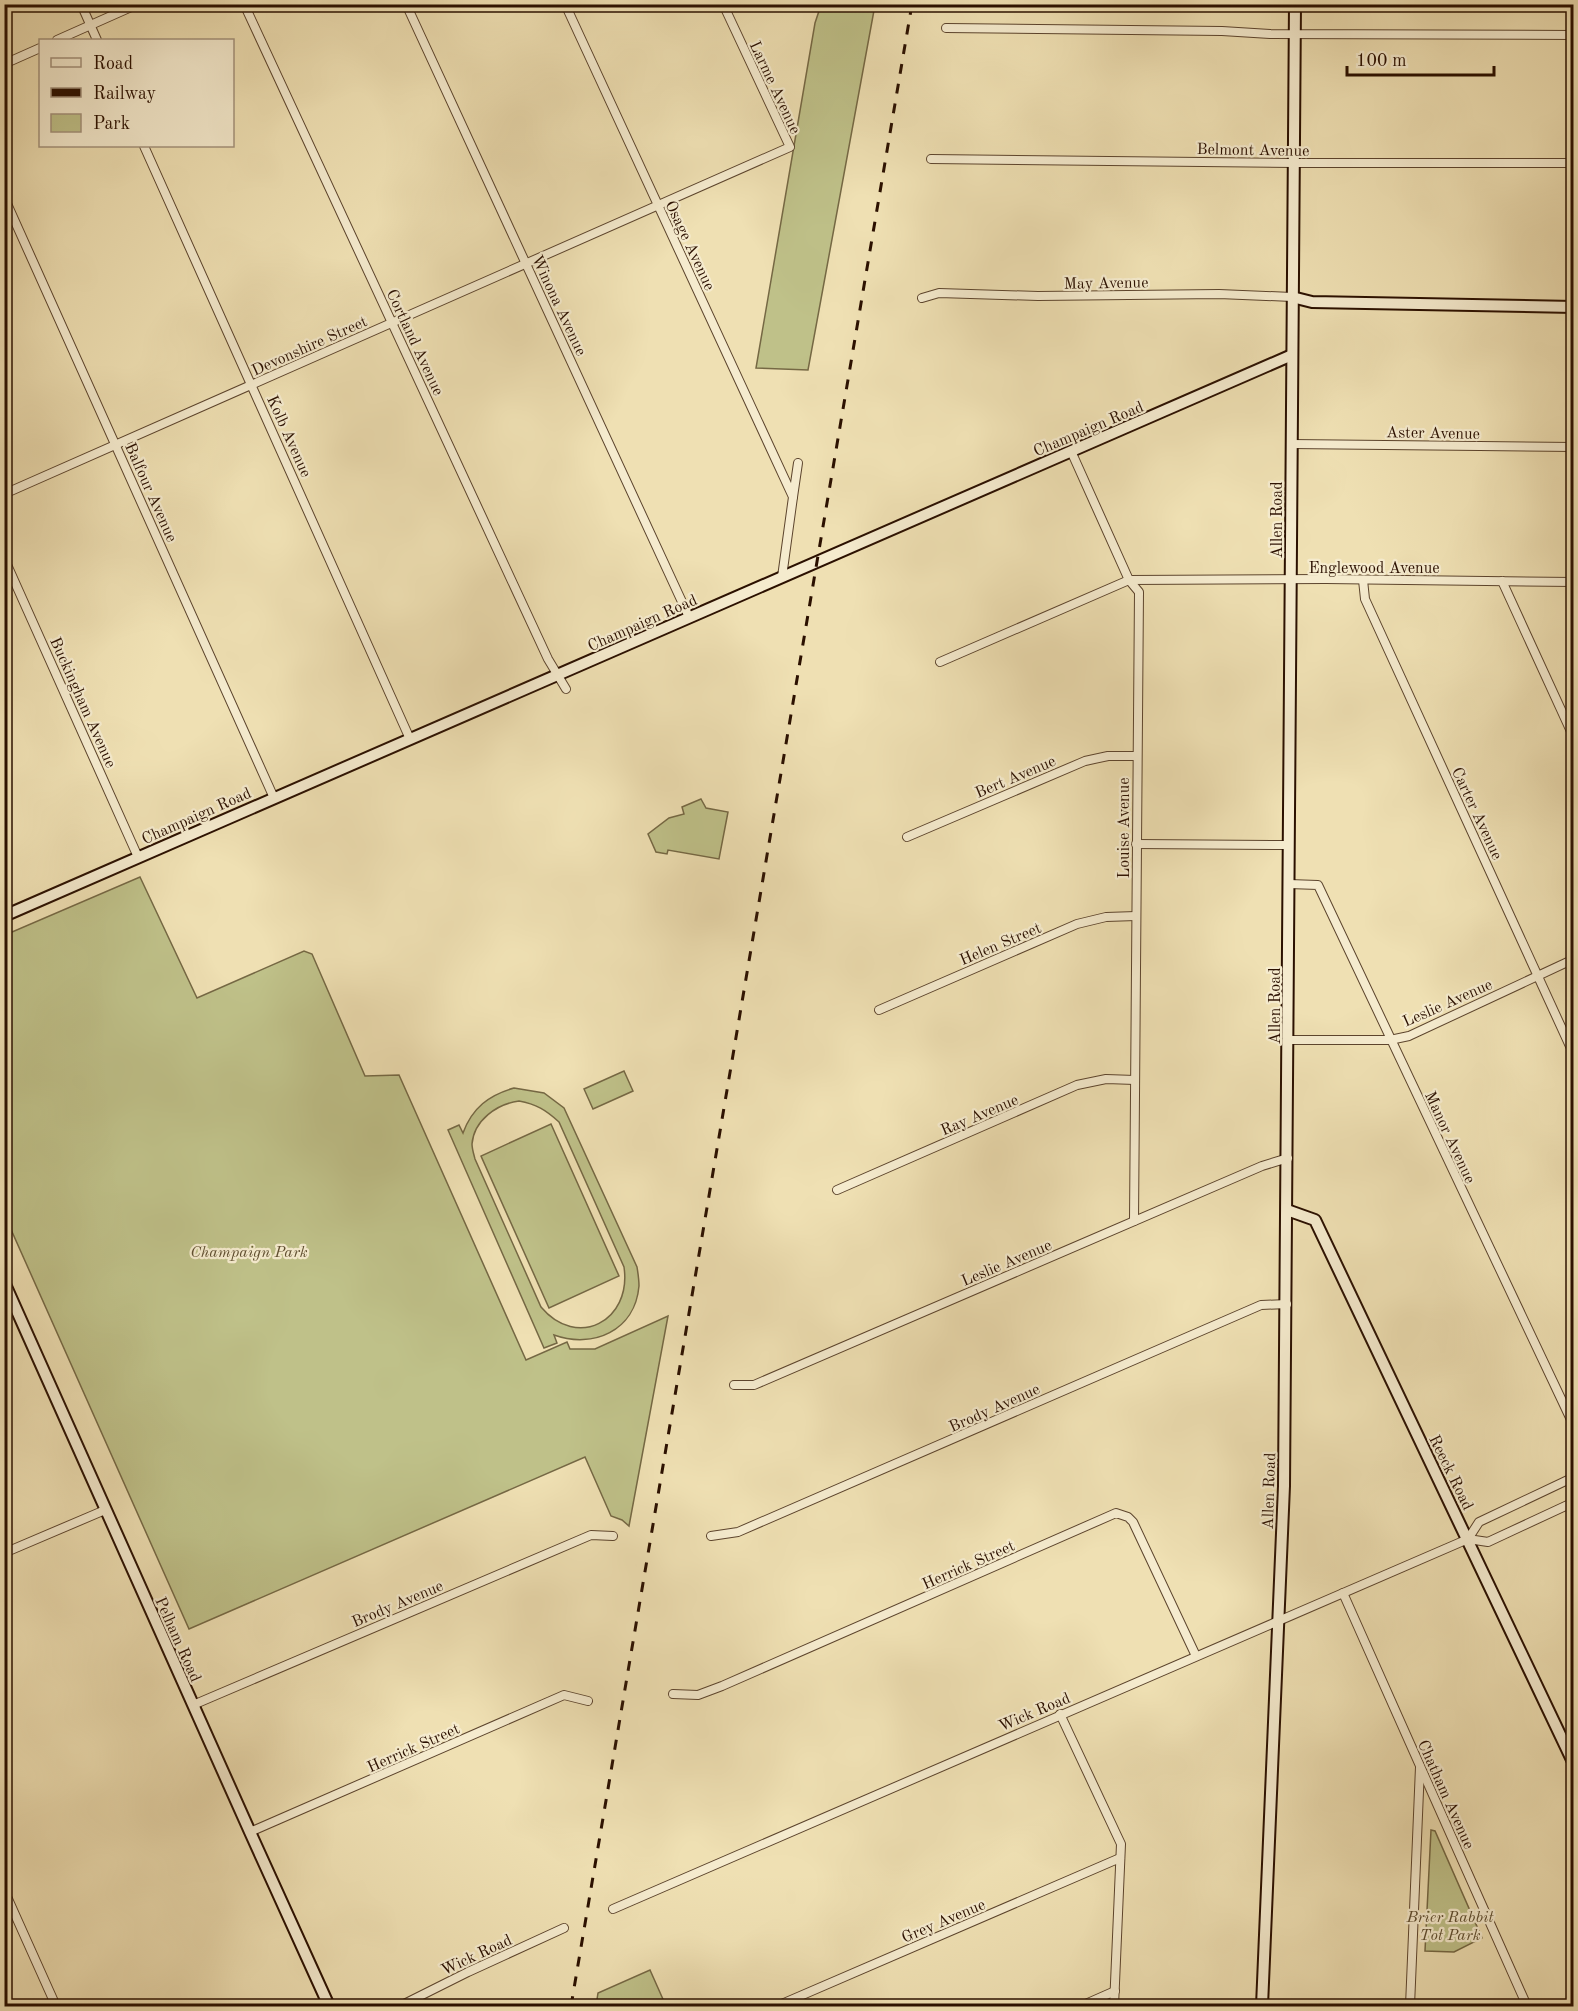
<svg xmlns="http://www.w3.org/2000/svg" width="1578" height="2011" font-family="'Old Standard TT',serif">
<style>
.green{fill:#bfc189;stroke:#756844;stroke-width:1.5;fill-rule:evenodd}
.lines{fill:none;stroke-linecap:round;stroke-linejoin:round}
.street-casing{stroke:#5c442d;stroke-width:10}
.secondary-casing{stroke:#2b1000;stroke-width:14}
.street{stroke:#f5ebce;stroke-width:8}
.secondary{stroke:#f5ebce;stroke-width:10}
.rail{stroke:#2b1000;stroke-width:3;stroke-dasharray:10 10;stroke-linecap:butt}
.labels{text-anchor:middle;stroke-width:4.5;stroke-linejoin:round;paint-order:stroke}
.street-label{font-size:16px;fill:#2b1000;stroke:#f5ebce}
.park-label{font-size:16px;font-style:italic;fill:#5f4e30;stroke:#f5ebce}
</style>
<rect width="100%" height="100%" fill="#efe0b3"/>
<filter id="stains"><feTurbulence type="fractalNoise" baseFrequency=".00333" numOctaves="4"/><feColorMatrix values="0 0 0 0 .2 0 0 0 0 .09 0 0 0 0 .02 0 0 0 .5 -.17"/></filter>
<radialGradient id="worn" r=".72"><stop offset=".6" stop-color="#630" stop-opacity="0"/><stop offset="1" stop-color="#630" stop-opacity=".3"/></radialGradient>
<!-- green -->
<g class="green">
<polygon points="821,5 875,5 808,370 756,368 815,23"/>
<polygon points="701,799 706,808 728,812 719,859 668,850 667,854 656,852 648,834 669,818 684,814 682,807"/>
<polygon points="140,877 197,998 304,951 312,954 365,1076 399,1075 526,1360 567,1342 570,1349 595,1349 668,1316 629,1526 622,1520 611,1516 585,1457 189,1629 5,1216 5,935"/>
<polygon points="624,1071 633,1091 593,1109 584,1089"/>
<path d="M514 1088 544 1093 564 1108 637 1267C638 1273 639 1280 639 1286 635 1331 593 1349 554 1335L557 1343 544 1348 448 1130 459 1125 463 1133C472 1108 489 1095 514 1088ZM519 1101C536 1104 546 1110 559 1122L624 1267C632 1321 577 1350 541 1307L475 1159C474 1155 472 1149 472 1144 474 1120 497 1104 519 1101Z"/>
<polygon points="551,1124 619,1276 549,1308 481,1156"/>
<polygon points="1431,1830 1435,1831 1482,1938 1454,1952 1425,1951"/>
<polygon points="650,1970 666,2006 596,2006 598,1993"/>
</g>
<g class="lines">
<!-- street casing -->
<g class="street-casing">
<g id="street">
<polyline points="81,4 97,40"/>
<polyline points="244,4 548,659 566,689"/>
<polyline points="406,4 689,617"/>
<polyline points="565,4 793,497 782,577"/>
<polyline points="946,28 1222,31 1270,34 1574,35"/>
<polyline points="57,40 138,4"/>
<polyline points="4,64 40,48"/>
<polyline points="144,146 410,739"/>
<polyline points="931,159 1294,163 1574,163"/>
<polyline points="4,197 274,798"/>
<polyline points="922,298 939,293 1038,296 1219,294 1292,297"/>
<polyline points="1291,444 1574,447"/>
<polyline points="1071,451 1129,580 1139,592 1134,1221"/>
<polyline points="4,494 790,147 723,4"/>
<polyline points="793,497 798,463"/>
<polyline points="4,558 138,857"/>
<polyline points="1363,580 1365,599 1574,1055"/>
<polyline points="1502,581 1574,738"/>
<polyline points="940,662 1129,580 1326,579 1574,582"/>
<polyline points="907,837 1085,761 1108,756 1137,756"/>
<polyline points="1136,844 1289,845"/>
<polyline points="1289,884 1318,885 1574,1426"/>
<polyline points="879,1010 1077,924 1106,917 1136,916"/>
<polyline points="1289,1040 1390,1040 1409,1036 1574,959"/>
<polyline points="837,1190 1077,1085 1106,1079 1135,1080"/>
<polyline points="734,1385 754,1385 1262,1166 1288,1158"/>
<polyline points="711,1536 738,1532 1261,1305 1287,1304"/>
<polyline points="1468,1539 1479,1522 1574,1477"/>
<polyline points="4,1553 105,1510"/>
<polyline points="1343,1593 1527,2006"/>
<polyline points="673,1694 698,1695 722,1686 1116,1513 1128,1517 1133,1522 1196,1656"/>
<polyline points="193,1705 591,1535 613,1536"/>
<polyline points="1060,1714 1121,1844 1114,2006"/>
<polyline points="250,1832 564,1695 588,1701"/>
<polyline points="4,1890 56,2006"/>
<polyline points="613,1909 1468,1539 1488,1542 1574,1502"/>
<polyline points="400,2006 468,1972 564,1928"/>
<polyline points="777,2006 1120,1858"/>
<polyline points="1081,2006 1115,1991"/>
<polyline points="1410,2006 1420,1767"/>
</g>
</g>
<!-- secondary casing -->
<g class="secondary-casing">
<g id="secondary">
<polyline points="1292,297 1312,302 1574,307"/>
<polyline points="4,916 1292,355"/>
<polyline points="1287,1210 1315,1220 1574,1764"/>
<polyline points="4,1282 250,1832 329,2006"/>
<polyline points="1262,2006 1284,1486 1295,4"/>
</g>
</g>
<!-- street -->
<use href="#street" class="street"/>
<!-- secondary -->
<use href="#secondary" class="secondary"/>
<!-- rail -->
<polyline class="rail" points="571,2006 912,4"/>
</g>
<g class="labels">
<!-- street labels -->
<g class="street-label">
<text transform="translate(776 87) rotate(65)" y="6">Larme Avenue</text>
<text transform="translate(1253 149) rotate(1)" y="6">Belmont Avenue</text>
<text transform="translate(691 245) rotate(65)" y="6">Osage Avenue</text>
<text transform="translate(1106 282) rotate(-1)" y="6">May Avenue</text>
<text transform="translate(560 305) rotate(65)" y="6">Winona Avenue</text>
<text transform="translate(416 342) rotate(65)" y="6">Cortland Avenue</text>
<text transform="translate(309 345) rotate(-24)" y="6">Devonshire Street</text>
<text transform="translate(1088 428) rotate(-23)" y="6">Champaign Road</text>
<text transform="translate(1433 432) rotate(1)" y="6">Aster Avenue</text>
<text transform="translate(290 436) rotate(66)" y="6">Kolb Avenue</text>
<text transform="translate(152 492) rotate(66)" y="6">Balfour Avenue</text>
<text transform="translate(1276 520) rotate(-90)" y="6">Allen Road</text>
<text x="1374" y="573">Englewood Avenue</text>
<text transform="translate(642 622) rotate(-24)" y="6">Champaign Road</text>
<text transform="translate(84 702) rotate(66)" y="6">Buckingham Avenue</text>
<text transform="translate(1015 776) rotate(-23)" y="6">Bert Avenue</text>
<text transform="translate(1478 813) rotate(65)" y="6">Carter Avenue</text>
<text transform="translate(196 815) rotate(-24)" y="6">Champaign Road</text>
<text transform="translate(1123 828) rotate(-90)" y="6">Louise Avenue</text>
<text transform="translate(1000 943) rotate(-23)" y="6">Helen Street</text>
<text transform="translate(1447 1002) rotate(-24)" y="6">Leslie Avenue</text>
<text transform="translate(1274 1006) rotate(-90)" y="6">Allen Road</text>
<text transform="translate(979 1114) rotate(-23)" y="6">Ray Avenue</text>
<text transform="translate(1451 1137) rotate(65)" y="6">Manor Avenue</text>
<text transform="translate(1006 1262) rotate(-23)" y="6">Leslie Avenue</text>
<text transform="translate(994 1407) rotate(-24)" y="6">Brody Avenue</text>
<text transform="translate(1452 1472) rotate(64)" y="6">Reeck Road</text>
<text transform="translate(1268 1491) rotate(-88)" y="6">Allen Road</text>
<text transform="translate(968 1564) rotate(-24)" y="6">Herrick Street</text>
<text transform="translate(397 1603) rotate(-23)" y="6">Brody Avenue</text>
<text transform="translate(179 1639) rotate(66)" y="6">Pelham Road</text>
<text transform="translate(1034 1711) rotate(-23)" y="6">Wick Road</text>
<text transform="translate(413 1747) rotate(-24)" y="6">Herrick Street</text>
<text transform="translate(1447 1794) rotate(66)" y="6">Chatham Avenue</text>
<text transform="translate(943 1920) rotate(-23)" y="6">Grey Avenue</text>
<text transform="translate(476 1954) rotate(-25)" y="6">Wick Road</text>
</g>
<!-- park labels -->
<g class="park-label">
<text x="249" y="1257">Champaign Park</text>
<text x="1450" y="1922">Brier Rabbit<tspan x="1450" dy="18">Tot Park</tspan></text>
</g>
</g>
<!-- margin -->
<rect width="1578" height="2011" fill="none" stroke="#efe0b3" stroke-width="24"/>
<rect x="6" y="6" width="1566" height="1999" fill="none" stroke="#2b1000" stroke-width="3"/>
<rect x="12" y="12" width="1554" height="1987" fill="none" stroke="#2b1000" stroke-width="1.5"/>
<!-- legend -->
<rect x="39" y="39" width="195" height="108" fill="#f5ebce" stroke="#a4937c" stroke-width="1.5"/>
<rect x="51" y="58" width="30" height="9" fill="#f5ebce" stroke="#a4937c" stroke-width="1.5"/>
<text x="93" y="69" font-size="18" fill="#2b1000">Road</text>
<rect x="51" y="88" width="30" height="9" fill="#2b1000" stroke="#a4937c" stroke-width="1.5"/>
<text x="93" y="99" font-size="18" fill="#2b1000">Railway</text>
<rect x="51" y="114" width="30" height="18" fill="#bfc189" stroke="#a4937c" stroke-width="1.5"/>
<text x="93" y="129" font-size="18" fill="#2b1000">Park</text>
<!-- scale -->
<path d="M1347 66v9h147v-9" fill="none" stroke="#2b1000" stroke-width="3"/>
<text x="1356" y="66" font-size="18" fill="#2b1000" stroke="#f5ebce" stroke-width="4.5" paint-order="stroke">100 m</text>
<rect width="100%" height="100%" filter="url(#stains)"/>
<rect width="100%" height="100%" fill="url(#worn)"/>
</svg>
